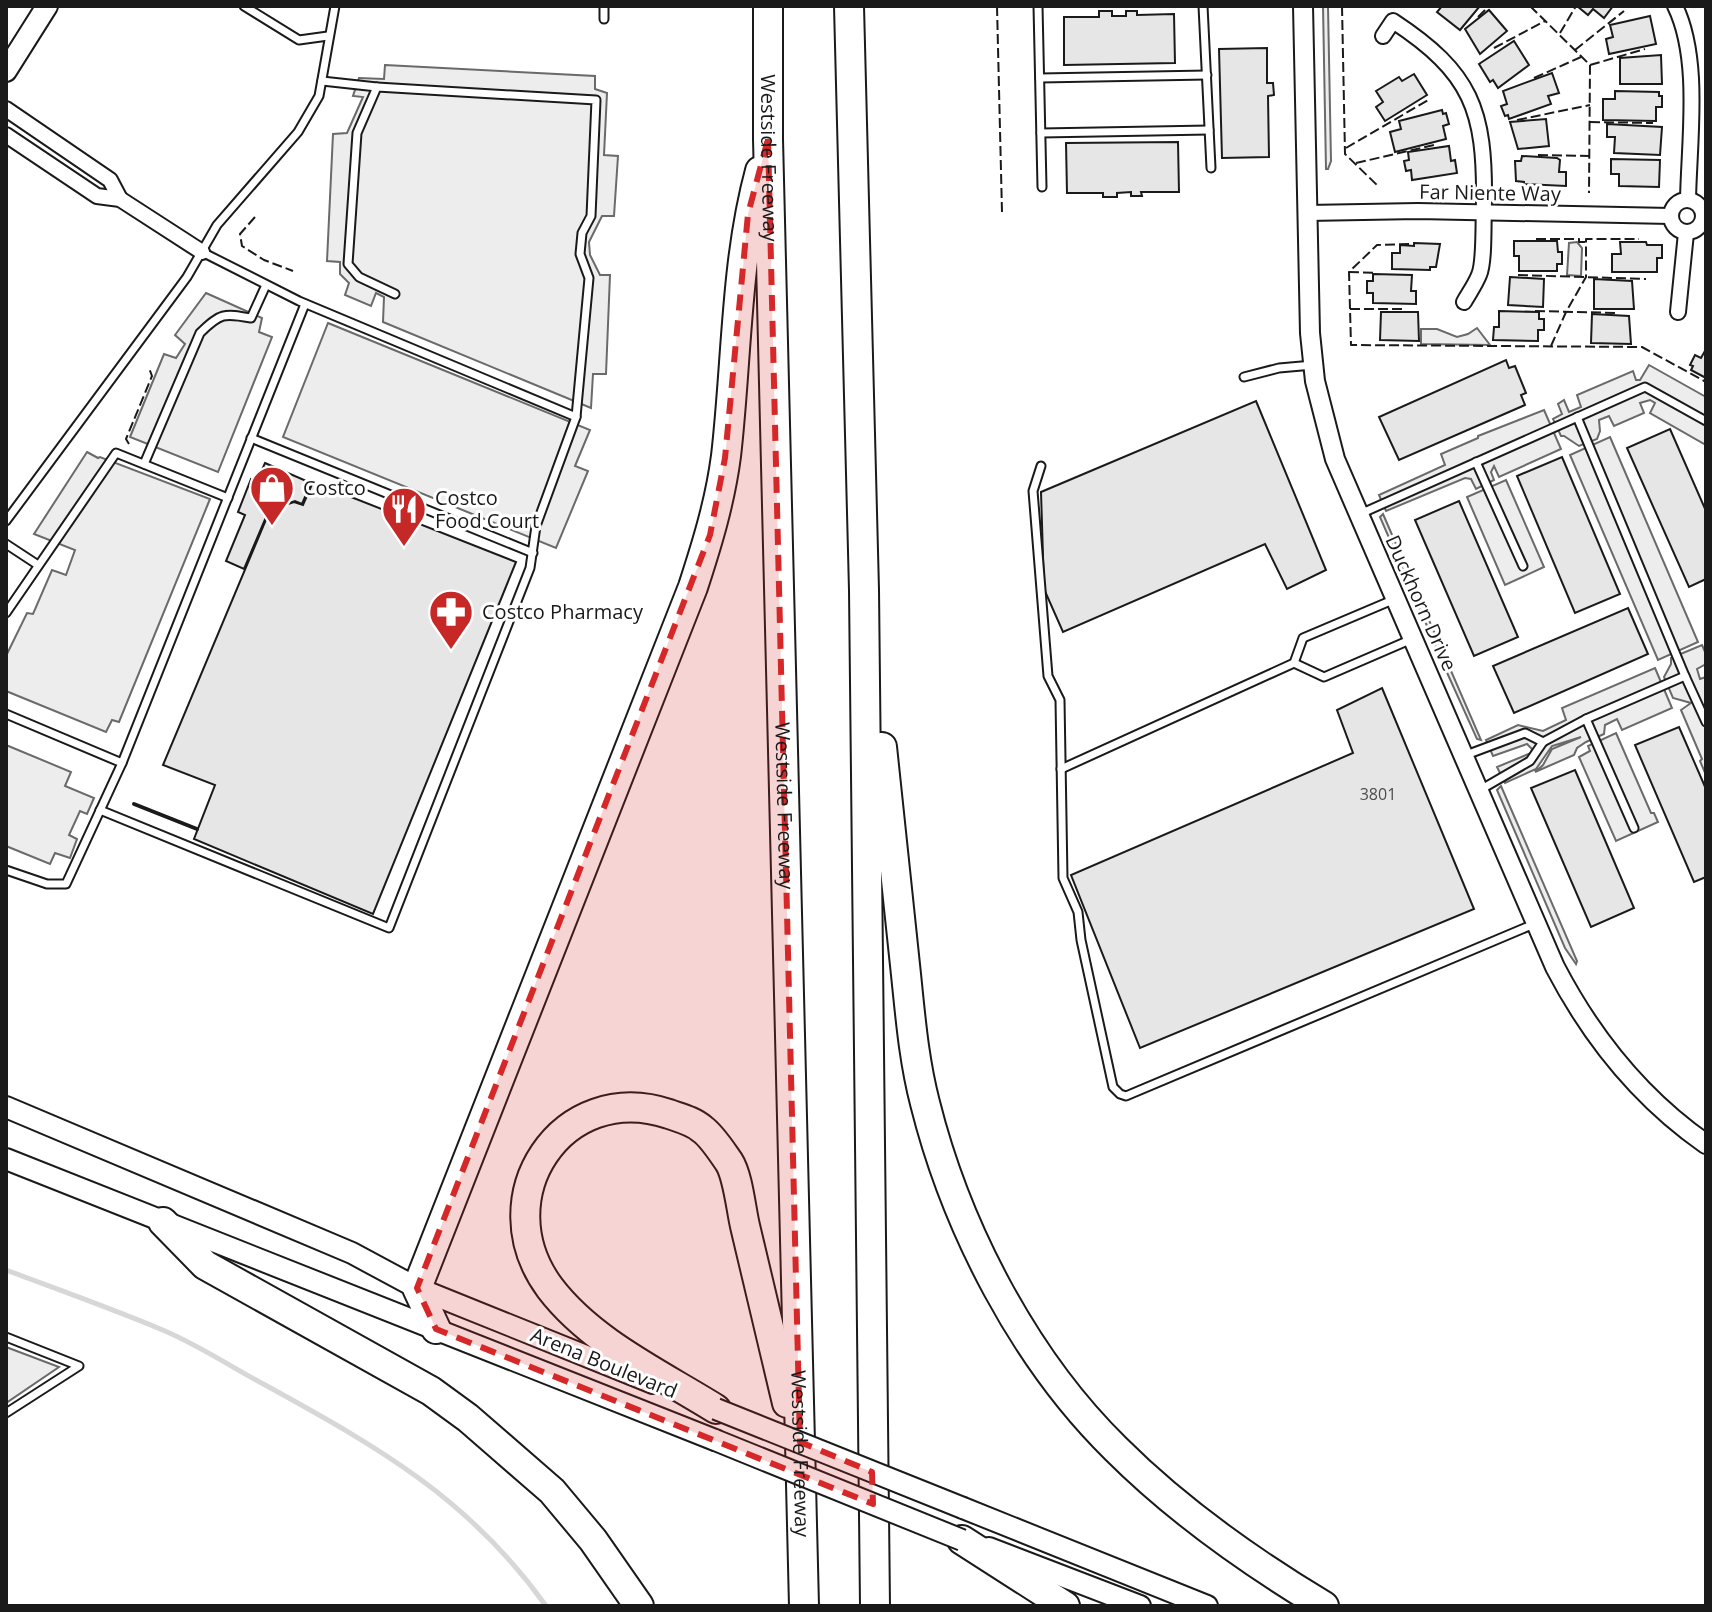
<svg xmlns="http://www.w3.org/2000/svg" width="1712" height="1612" font-family="'Open Sans',sans-serif">
<style>
.built{fill:#ededed;stroke:#6a6a6a;stroke-width:2}
.lines{fill:none;stroke-linecap:round;stroke-linejoin:round}
.stream{stroke:#d7d7d7;stroke-width:5}
.building{fill:#e6e6e6;stroke:#1a1a1a;stroke-width:2}
.service-casing{stroke:#1a1a1a;stroke-width:11}
.minor-casing{stroke:#1a1a1a;stroke-width:18}
.tertiary-casing{stroke:#1a1a1a;stroke-width:22}
.secondary-casing{stroke:#1a1a1a;stroke-width:24}
.motorway-casing{stroke:#1a1a1a;stroke-width:32}
.service{stroke:#fff;stroke-width:7}
.minor{stroke:#fff;stroke-width:14}
.tertiary{stroke:#fff;stroke-width:18}
.secondary{stroke:#fff;stroke-width:20}
.motorway{stroke:#fff;stroke-width:28}
.secondary-bridge-casing{stroke:#1a1a1a;stroke-width:24;stroke-linecap:butt}
.secondary-bridge{stroke:#fff;stroke-width:20}
.fence{stroke:#1a1a1a;stroke-width:2;stroke-dasharray:10 4;stroke-linecap:butt}
.wall{stroke:#1a1a1a;stroke-width:4}
.marked{fill:#d62828;fill-opacity:0.2;stroke:#d62828;stroke-width:6;stroke-dasharray:16 10;stroke-linejoin:round}
.labels{text-anchor:middle;stroke-width:6;stroke-linejoin:round;paint-order:stroke}
.number-label{font-size:16px;fill:#4d4d4d}
.street-label{font-size:20px;fill:#1a1a1a;stroke:#fff}
.poi-label{font-size:20px;fill:#1a1a1a;stroke:#fff;text-anchor:start}
</style>
<rect width="100%" height="100%" fill="#fff"/>
<!-- built -->
<g class="built">
<polygon points="1323,6 1328,6 1331,161 1328,169 1326,169"/>
<polygon points="385,65 595,76 595,89 607,93 604,155 618,156 614,216 602,216 589,242 590,255 600,275 610,275 606,374 593,374 591,408 383,322 384,297 376,293 371,306 345,295 349,283 340,274 340,262 327,261 333,134 347,133 363,97 353,96 359,78 384,79"/>
<polygon points="1577,242 1582,248 1581,276 1567,275 1569,243"/>
<polygon points="206,293 262,318 259,332 272,337 218,472 130,437 164,354 176,358 185,344 175,335"/>
<polygon points="328,323 590,430 575,466 588,471 556,548 283,437"/>
<polygon points="1477,328 1490,345 1421,344 1421,329 1437,329 1457,337 1468,334"/>
<polygon points="1649,365 1706,397 1706,445 1650,413 1655,403 1650,400 1640,403 1644,413 1614,426 1609,416 1599,420 1600,431 1597,439 1579,446 1564,436 1561,436 1553,419 1562,414 1558,404 1564,400 1569,412 1581,407 1577,395 1633,371 1636,380 1640,380"/>
<polygon points="1544,410 1561,449 1499,477 1494,466 1491,472 1494,480 1476,489 1471,479 1465,478 1386,511 1379,495 1445,465 1441,454 1478,438 1478,436"/>
<polygon points="1610,437 1698,642 1658,660 1570,455"/>
<polygon points="87,452 98,458 100,457 210,499 119,722 112,720 106,732 6,691 6,656 27,613 33,614 52,570 66,575 75,550 34,534"/>
<polygon points="1506,480 1544,567 1505,585 1467,497"/>
<polygon points="1383,514 1481,740 1477,739 1449,677 1380,517"/>
<polygon points="1702,645 1706,654 1706,664 1697,669 1700,679 1706,677 1706,775 1700,761 1702,759 1681,710 1691,703 1673,698 1664,677 1671,664 1671,658"/>
<polygon points="1655,668 1672,708 1622,730 1617,719 1605,725 1604,734 1586,742 1577,748 1574,755 1535,772 1543,765 1552,749 1581,737 1552,746 1536,769 1505,783 1497,767 1531,753 1532,749 1527,744 1493,756 1486,740 1518,725 1543,731 1566,720 1562,708"/>
<polygon points="1616,733 1651,813 1654,813 1658,822 1616,841 1579,757 1590,751 1588,746"/>
<polygon points="6,745 71,772 65,786 94,798 87,814 80,811 69,835 77,839 70,858 55,853 50,864 6,846"/>
<polygon points="1501,786 1577,961 1576,964 1565,948 1497,790"/>
<polygon points="6,1347 59,1367 6,1403"/>
</g>
<g class="lines">
<!-- stream -->
<path class="stream" d="M6 1270C59 1290 113 1309 165 1331 200 1346 233 1368 267 1386 378 1447 470 1499 546 1606"/>
</g>
<!-- building -->
<g class="building">
<polygon points="1442,6 1480,6 1460,30 1437,12"/>
<polygon points="1577,6 1613,6 1604,18 1593,9 1588,15"/>
<polygon points="1489,10 1507,31 1480,54 1465,29"/>
<polygon points="1099,11 1112,11 1112,16 1126,16 1126,11 1137,11 1137,15 1174,14 1175,63 1064,65 1064,17 1099,17"/>
<polygon points="1650,16 1656,44 1609,54 1606,39 1613,37 1610,25"/>
<polygon points="1514,41 1529,65 1498,88 1493,80 1490,82 1479,64"/>
<polygon points="1267,48 1267,83 1273,83 1274,95 1268,96 1269,157 1222,158 1219,49"/>
<polygon points="1661,55 1662,84 1620,84 1620,58"/>
<polygon points="1552,73 1559,93 1548,96 1551,104 1509,119 1508,115 1505,116 1501,106 1507,104 1503,91"/>
<polygon points="1414,74 1427,95 1385,121 1376,107 1383,102 1376,91 1399,77 1402,81"/>
<polygon points="1615,91 1659,92 1659,96 1662,96 1662,107 1656,107 1656,121 1603,120 1603,99 1615,99"/>
<polygon points="1442,110 1443,114 1446,113 1449,124 1443,126 1446,139 1395,152 1390,132 1401,129 1399,121"/>
<polygon points="1546,119 1549,146 1518,149 1510,122"/>
<polygon points="1607,124 1662,127 1660,155 1614,153 1615,137 1607,137"/>
<polygon points="1178,142 1179,192 1141,192 1142,196 1131,196 1131,192 1117,193 1117,197 1103,197 1103,193 1067,193 1066,143"/>
<polygon points="1449,146 1451,161 1455,160 1457,173 1412,180 1411,170 1406,171 1404,161 1409,160 1408,152"/>
<polygon points="1522,156 1557,158 1560,160 1559,172 1566,172 1566,186 1524,184 1524,182 1516,181 1515,161 1521,161"/>
<polygon points="1611,159 1660,160 1659,187 1619,186 1619,174 1611,174"/>
<polygon points="1514,241 1557,241 1558,252 1562,252 1562,264 1557,264 1557,271 1519,271 1519,256 1514,256"/>
<polygon points="1620,242 1646,242 1647,245 1662,245 1662,258 1657,258 1657,272 1612,272 1612,254 1621,254"/>
<polygon points="1414,243 1440,244 1436,267 1430,267 1430,270 1392,269 1392,253 1400,253 1400,245 1414,246"/>
<polygon points="1373,274 1412,275 1411,291 1416,291 1416,304 1373,303 1373,293 1367,293 1367,281 1373,281"/>
<polygon points="1510,277 1544,279 1543,307 1508,305"/>
<polygon points="1594,279 1632,281 1634,309 1594,309"/>
<polygon points="1499,311 1539,312 1539,319 1544,319 1544,330 1538,330 1538,341 1493,340 1494,327 1499,327"/>
<polygon points="1381,312 1418,312 1419,341 1380,340"/>
<polygon points="1592,314 1629,316 1631,344 1591,343"/>
<polygon points="1706,349 1706,378 1691,370 1693,366 1690,365 1695,355 1701,358"/>
<polygon points="1506,360 1509,368 1515,366 1526,393 1521,395 1525,405 1399,460 1379,417"/>
<polygon points="1256,401 1326,570 1287,589 1265,544 1063,632 1044,589 1041,492"/>
<polygon points="1670,429 1706,511 1706,579 1689,587 1627,448"/>
<polygon points="1562,457 1620,594 1575,613 1517,476"/>
<polygon points="265,463 311,483 302,504 295,501 269,510 244,569 226,561 245,515 238,512 251,479 257,481"/>
<polygon points="313,482 516,562 373,914 194,839 215,785 163,765 270,510 294,502 303,505"/>
<polygon points="1459,501 1518,637 1474,656 1415,520"/>
<polygon points="1628,608 1648,654 1514,713 1493,666"/>
<polygon points="1382,688 1474,909 1140,1048 1071,875 1353,753 1337,710"/>
<polygon points="1679,727 1706,789 1706,877 1694,882 1635,745"/>
<polygon points="1575,770 1634,908 1591,927 1531,788"/>
</g>
<g class="lines">
<!-- service casing -->
<g class="service-casing">
<g id="service">
<polyline points="244,6 299,40 328,36"/>
<polyline points="604,6 604,19"/>
<polyline points="1038,6 1042,187"/>
<polyline points="1203,6 1211,168"/>
<polyline points="1040,78 1207,75"/>
<polyline points="322,81 377,87"/>
<polyline points="1041,133 1209,130"/>
<polyline points="395,294 359,277 348,264 357,133 377,87 596,100 591,216 582,233 580,254 589,278 576,417"/>
<polyline points="1244,377 1279,368 1313,365"/>
<polyline points="1577,417 1685,676"/>
<polyline points="251,438 533,553"/>
<polyline points="1476,462 1523,566"/>
<path d="M144 464 200 333C220 313 224 313 251 318L266 285"/>
<polyline points="1041,466 1033,491 1048,676 1060,700 1063,878 1078,912 1081,940 1113,1087 1120,1094 1126,1096 1534,924"/>
<polyline points="1360,514 1645,387 1706,421"/>
<polyline points="6,521 187,277 217,225 298,132 319,96 335,6"/>
<polyline points="6,544 38,565"/>
<polyline points="6,613 116,453 228,498"/>
<polyline points="1294,663 1324,677 1412,639"/>
<polyline points="6,714 122,763 66,884 47,884 6,870"/>
<polyline points="1586,719 1634,828"/>
<polyline points="1543,742 1586,719 1685,676 1706,722"/>
<polyline points="1466,755 1525,733 1543,742 1530,761 1480,790"/>
<polyline points="122,763 305,304"/>
<polyline points="1061,769 1294,663 1303,638 1395,599"/>
<polyline points="100,810 389,928 530,568 536,526 576,417 299,301 202,252"/>
<polyline points="6,1337 79,1366 6,1413"/>
</g>
</g>
<!-- minor casing -->
<g class="minor-casing">
<g id="minor">
<path d="M1675 6C1701 59 1689 141 1688 200"/>
<path d="M1383 36 1393 21C1472 73 1485 110 1484 202 1483 218 1485 262 1479 275 1475 285 1469 293 1464 302"/>
<polyline points="6,109 110,180 120,199"/>
<polyline points="6,135 97,196 120,199 202,252"/>
<circle cx="1687" cy="216" r="16"/>
<polyline points="1307,213 1418,211 1671,216"/>
<polyline points="1678,312 1686,233"/>
</g>
</g>
<!-- tertiary casing -->
<g class="tertiary-casing">
<path id="tertiary" d="M1303 6 1310 333 1315 381 1335 459 1555 967C1592 1038 1640 1098 1706 1144"/>
</g>
<!-- secondary casing -->
<g class="secondary-casing">
<g id="secondary">
<polyline points="6,71 47,6"/>
<polyline points="6,1107 352,1253 417,1288 653,1383"/>
<polyline points="6,1159 715,1440"/>
<polyline points="963,1508 1207,1606"/>
<polyline points="989,1548 1140,1606"/>
</g>
</g>
<!-- motorway casing -->
<g class="motorway-casing">
<g id="motorway">
<path id="s1" d="M768 6V139L804 1606"/>
<polyline points="849,6 864,590 875,1606"/>
<path d="M882 747C890 820 897 892 905 965 910 1011 913 1057 925 1103 956 1227 1024 1359 1116 1449 1178 1511 1249 1561 1324 1606"/>
<polyline points="163,1222 205,1265 431,1391 468,1418 552,1491 593,1540 639,1606"/>
<path d="M436 1329 417 1288 693 587C707 544 720 502 726 456 737 362 735 263 760 171"/>
<path d="M716 1409C660 1374 591 1342 550 1288 483 1198 562 1078 669 1114 680 1118 693 1121 702 1129 712 1136 722 1152 729 1162 738 1176 741 1209 745 1226 759 1285 773 1344 787 1403"/>
<polyline points="962,1540 1065,1606"/>
</g>
</g>
<!-- service -->
<use href="#service" class="service"/>
<!-- minor -->
<use href="#minor" class="minor"/>
<!-- tertiary -->
<use href="#tertiary" class="tertiary"/>
<!-- secondary -->
<use href="#secondary" class="secondary"/>
<!-- motorway -->
<use href="#motorway" class="motorway"/>
<!-- secondary-bridge casing -->
<g class="secondary-bridge-casing">
<g id="secondary-bridge">
<polyline points="716,1409 963,1508"/>
<polyline points="715,1440 962,1540"/>
</g>
</g>
<!-- secondary-bridge -->
<use href="#secondary-bridge" class="secondary-bridge"/>
<!-- fence -->
<g class="fence">
<polyline points="997,6 1002,212"/>
<polyline points="1342,6 1345,154 1378,186"/>
<polyline points="1530,6 1590,65 1589,193"/>
<polyline points="1478,17 1489,6"/>
<polyline points="1560,33 1576,6"/>
<polyline points="1494,48 1545,21"/>
<polyline points="1575,50 1624,11"/>
<polyline points="1590,65 1645,49"/>
<polyline points="1534,78 1581,57"/>
<polyline points="1517,120 1590,105"/>
<polyline points="1590,122 1653,123"/>
<polyline points="1346,148 1430,99"/>
<polyline points="1538,155 1589,156"/>
<polyline points="1356,163 1434,145"/>
<polyline points="255,217 240,234 242,246 264,260 293,271"/>
<polyline points="1536,239 1579,239 1579,242 1586,242"/>
<polyline points="1409,244 1377,245 1349,272 1351,345 1642,347 1706,382"/>
<polyline points="1349,272 1377,273"/>
<polyline points="1518,275 1646,279"/>
<polyline points="1350,309 1405,309"/>
<polyline points="1535,311 1619,313"/>
<polyline points="1551,346 1566,312 1586,277 1586,239 1639,239"/>
<polyline points="129,444 126,439 152,376 149,368"/>
</g>
<!-- wall -->
<polyline class="wall" points="134,804 197,829"/>
</g>
<!-- marked area -->
<path class="marked" d="M768 139 800 1442 872 1472 873 1504 436 1329 417 1288 710 535 725 458 748 214Z"/>
<!-- icons -->
<defs>
<g id="shop-pin" transform="scale(2.3)"><path d="M0 17L-7.5 6A9.5 9.5 0 1 1 7.5 6Z" fill="#c62828" stroke="#fff"/><path d="M-5-2.5h2.3a2.7 3.5 0 0 1 5.4 0H5L5.5 6h-11ZM-1.5-2.5h3a1.5 2.3 0 0 0-3 0Z" fill="#fff"/></g>
<g id="restaurant-pin" transform="scale(2.3)"><path d="M0 17L-7.5 6A9.5 9.5 0 1 1 7.5 6Z" fill="#c62828" stroke="#fff"/><path d="M-5-6h1v4h1v-4h1v4h1v-4h1v5L-1.5 .5V6h-2V.5L-5-1ZM5-6V6H3V1.5H1.5Q1.5-4 5-6Z" fill="#fff"/></g>
<g id="pharmacy-pin" transform="scale(2.3)"><path d="M0 17L-7.5 6A9.5 9.5 0 1 1 7.5 6Z" fill="#c62828" stroke="#fff"/><path d="M-2-6h4v4h4v4h-4v4h-4v-4h-4v-4h4Z" fill="#fff"/></g>
</defs>
<g fill-rule="evenodd">
<use href="#shop-pin" x="272" y="488"/>
<use href="#restaurant-pin" x="404" y="509"/>
<use href="#pharmacy-pin" x="451" y="612"/>
</g>
<g class="labels">
<!-- number labels -->
<g class="number-label">
<text x="1378" y="800">3801</text>
</g>
<!-- street labels -->
<g class="street-label">
<text dy="7" stroke="none"><textPath href="#s1" startOffset="152">Westside Freeway</textPath></text>
<text transform="translate(1490 193) rotate(1)" y="7">Far Niente Way</text>
<text transform="translate(1421 603) rotate(66)" y="7">Duckhorn Drive</text>
<text dy="7" stroke="none"><textPath href="#s1" startOffset="800">Westside Freeway</textPath></text>
<text transform="translate(604 1363) rotate(22)" y="7">Arena Boulevard</text>
<text dy="7" stroke="none"><textPath href="#s1" startOffset="1448">Westside Freeway</textPath></text>
</g>
<!-- poi labels -->
<g class="poi-label">
<text x="303" y="495">Costco</text>
<text x="435" y="505">Costco<tspan x="435" dy="23">Food Court</tspan></text>
<text x="482" y="619">Costco Pharmacy</text>
</g>
</g>
<!-- border -->
<rect width="1712" height="1612" fill="none" stroke="#1a1a1a" stroke-width="16"/>
</svg>
